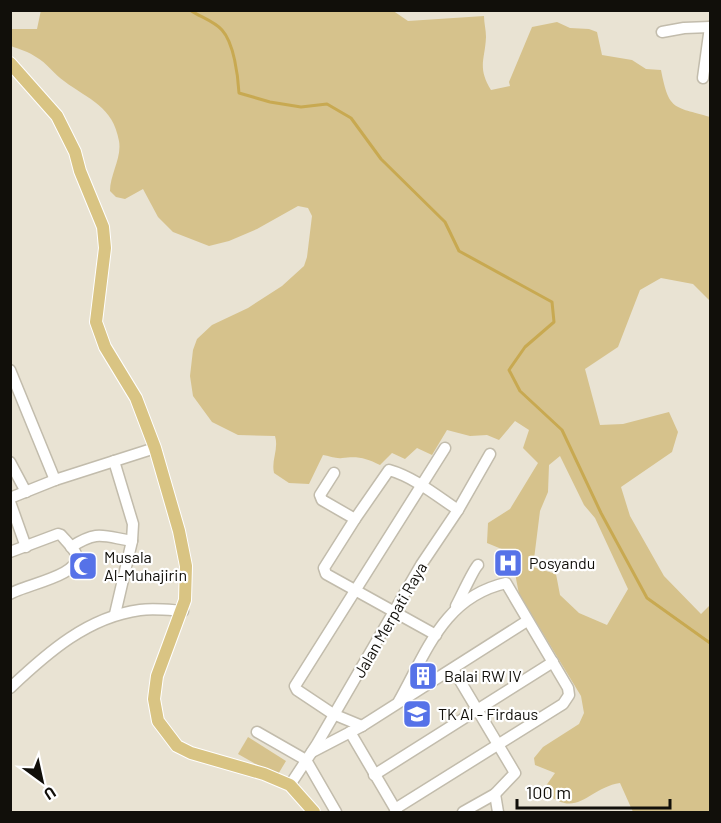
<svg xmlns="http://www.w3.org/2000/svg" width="721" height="823" font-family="Barlow,sans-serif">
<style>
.green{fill:#d6c28c;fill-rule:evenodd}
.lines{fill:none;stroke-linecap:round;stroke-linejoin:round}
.stream{stroke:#c8a951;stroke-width:3}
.minor-casing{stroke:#c2bcac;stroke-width:13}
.major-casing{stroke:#fff;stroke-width:14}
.minor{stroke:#fff;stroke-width:10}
.major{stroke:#d9c483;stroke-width:12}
.labels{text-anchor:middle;stroke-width:4.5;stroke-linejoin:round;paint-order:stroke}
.poi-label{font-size:16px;fill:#110f0a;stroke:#fff;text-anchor:start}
.street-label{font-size:16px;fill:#110f0a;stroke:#fff}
</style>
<rect width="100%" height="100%" fill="#e9e3d3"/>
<!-- green -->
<g class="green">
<path d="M41 10H392L408 21 484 16C484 23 486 30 486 37 485 60 477 67 491 90L510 86 509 82 532 27 557 22 570 28 589 29 597 32 602 55 632 60 646 69 661 70C669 111 673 106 710 117V301L693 284 661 278 640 290 618 347 585 369 600 425 623 424 669 412 678 432 672 452 621 487 630 516 664 576 701 614 710 605V812H633L620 783C587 788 577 822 543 790L555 773 535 765 534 758 543 747 579 724 584 713 581 696 519 594 511 553 487 543 488 523 510 509 538 463 523 448 529 430 515 421 499 440 487 435 470 436 447 430 432 455 417 448 405 459 392 453 380 465C366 458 358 456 342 458 337 459 329 456 323 455L309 484 289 483 274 473C271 460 279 449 275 436L238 435 212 422 193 396 190 376 193 350 197 339 212 325 248 308 282 286 304 266 307 257 312 216 308 208 298 206 257 229 229 241 209 246 173 232 158 217 143 189 125 199 116 197 110 191C110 174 122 158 119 141 113 106 89 100 64 81 54 74 47 63 36 57 29 52 19 49 11 46V29H37ZM560 456 584 505 595 518 628 589 607 625 579 613 560 595 556 574 533 567 540 511 548 492 549 465Z"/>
<polygon points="248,737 286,761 277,776 238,754"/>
</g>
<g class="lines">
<!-- stream -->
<path class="stream" d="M190 10C200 17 214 21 222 30 234 43 238 76 239 93L270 102 301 107 327 104 351 118 381 159 445 222 459 251 552 302 554 322 525 347 509 370 520 391 562 430 601 513 647 598 710 643"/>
<!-- minor casing -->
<g class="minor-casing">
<g id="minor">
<polyline points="662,32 684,28 710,27"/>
<polyline points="703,78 710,27"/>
<polyline points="10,370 55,480"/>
<polyline points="114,461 133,524 132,541 115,614"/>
<polyline points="10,462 26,492"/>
<polyline points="334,473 320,495 322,500 355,519"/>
<polyline points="10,498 55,480 155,448"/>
<polyline points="10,502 26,547"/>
<path d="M71 547C98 530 102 536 132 541"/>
<path d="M10 552 58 534 61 535C65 540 73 547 76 554 84 575 23 585 10 594"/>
<path d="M456 606C460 599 474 568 478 565"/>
<path d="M436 635 326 574 324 568 355 519 389 470C414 477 437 496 458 510"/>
<polyline points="453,669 515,773 495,794 463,812"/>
<path d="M10 688C48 652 88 617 140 610 154 608 169 610 183 611"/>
<polyline points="362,726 333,714 297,690 295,686 445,448"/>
<polyline points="257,732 306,760 336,812"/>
<polyline points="350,732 397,812"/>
<polyline points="312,752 362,726 527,621"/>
<polyline points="374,775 553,662"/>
<polyline points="290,785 317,744 421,565 458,510 490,454"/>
<polyline points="495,794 498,812"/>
<path d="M395 809 563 704 569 695 568 688 506 583C444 597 427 651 399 701"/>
</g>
</g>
<!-- major casing -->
<g class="major-casing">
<polyline id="major" points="10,63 57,116 75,152 80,171 103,227 105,248 96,322 105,347 136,398 155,448 179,531 186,566 185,600 157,676 154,699 158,721 177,746 191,753 264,774 290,785 314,812"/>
</g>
<!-- minor -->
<use href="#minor" class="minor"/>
<!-- major -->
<use href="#major" class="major"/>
</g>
<!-- icons -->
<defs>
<g id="hospital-square" transform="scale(1.5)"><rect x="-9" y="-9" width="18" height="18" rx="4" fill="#5672e8" stroke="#fff"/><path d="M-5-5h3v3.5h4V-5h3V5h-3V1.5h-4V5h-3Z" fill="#fff"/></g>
<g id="mosque-square" transform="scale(1.5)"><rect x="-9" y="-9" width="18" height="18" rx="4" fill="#5672e8" stroke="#fff"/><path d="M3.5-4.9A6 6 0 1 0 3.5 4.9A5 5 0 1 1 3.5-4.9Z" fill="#fff"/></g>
<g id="building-square" transform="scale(1.5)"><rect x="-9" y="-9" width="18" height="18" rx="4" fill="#5672e8" stroke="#fff"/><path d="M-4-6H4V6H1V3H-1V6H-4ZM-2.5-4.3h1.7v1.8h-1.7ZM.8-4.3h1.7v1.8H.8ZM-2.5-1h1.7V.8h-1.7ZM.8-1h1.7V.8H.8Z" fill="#fff"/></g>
<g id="school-square" transform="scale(1.5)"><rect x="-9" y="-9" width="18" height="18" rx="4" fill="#5672e8" stroke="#fff"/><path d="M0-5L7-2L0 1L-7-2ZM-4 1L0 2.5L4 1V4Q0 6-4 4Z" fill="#fff"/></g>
</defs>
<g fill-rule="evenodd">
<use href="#hospital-square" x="508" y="563"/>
<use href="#mosque-square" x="83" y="566"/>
<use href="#building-square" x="423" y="676"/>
<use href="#school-square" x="417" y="714"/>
</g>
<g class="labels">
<!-- poi labels -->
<g class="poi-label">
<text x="104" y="563">Musala<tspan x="104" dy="18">Al-Muhajirin</tspan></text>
<text x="529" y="569">Posyandu</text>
<text x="444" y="682">Balai RW IV</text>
<text x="438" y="720">TK Al - Firdaus</text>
</g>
<!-- street labels -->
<g class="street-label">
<text transform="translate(390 620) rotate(-60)" y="6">Jalan Merpati Raya</text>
</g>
</g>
<!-- border -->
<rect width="721" height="823" fill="none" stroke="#110f0a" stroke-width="24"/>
<!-- north arrow -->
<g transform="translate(42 781) rotate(147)" stroke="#ffffff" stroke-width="4.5" paint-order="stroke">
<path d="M0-4.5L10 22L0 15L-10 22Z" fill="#110f0a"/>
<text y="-9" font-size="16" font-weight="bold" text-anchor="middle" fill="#110f0a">U</text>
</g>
<!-- scale -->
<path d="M517 799v9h153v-9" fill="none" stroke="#110f0a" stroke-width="3"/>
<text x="526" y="799" font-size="18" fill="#110f0a" stroke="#ffffff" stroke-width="4.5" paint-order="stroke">100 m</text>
</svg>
